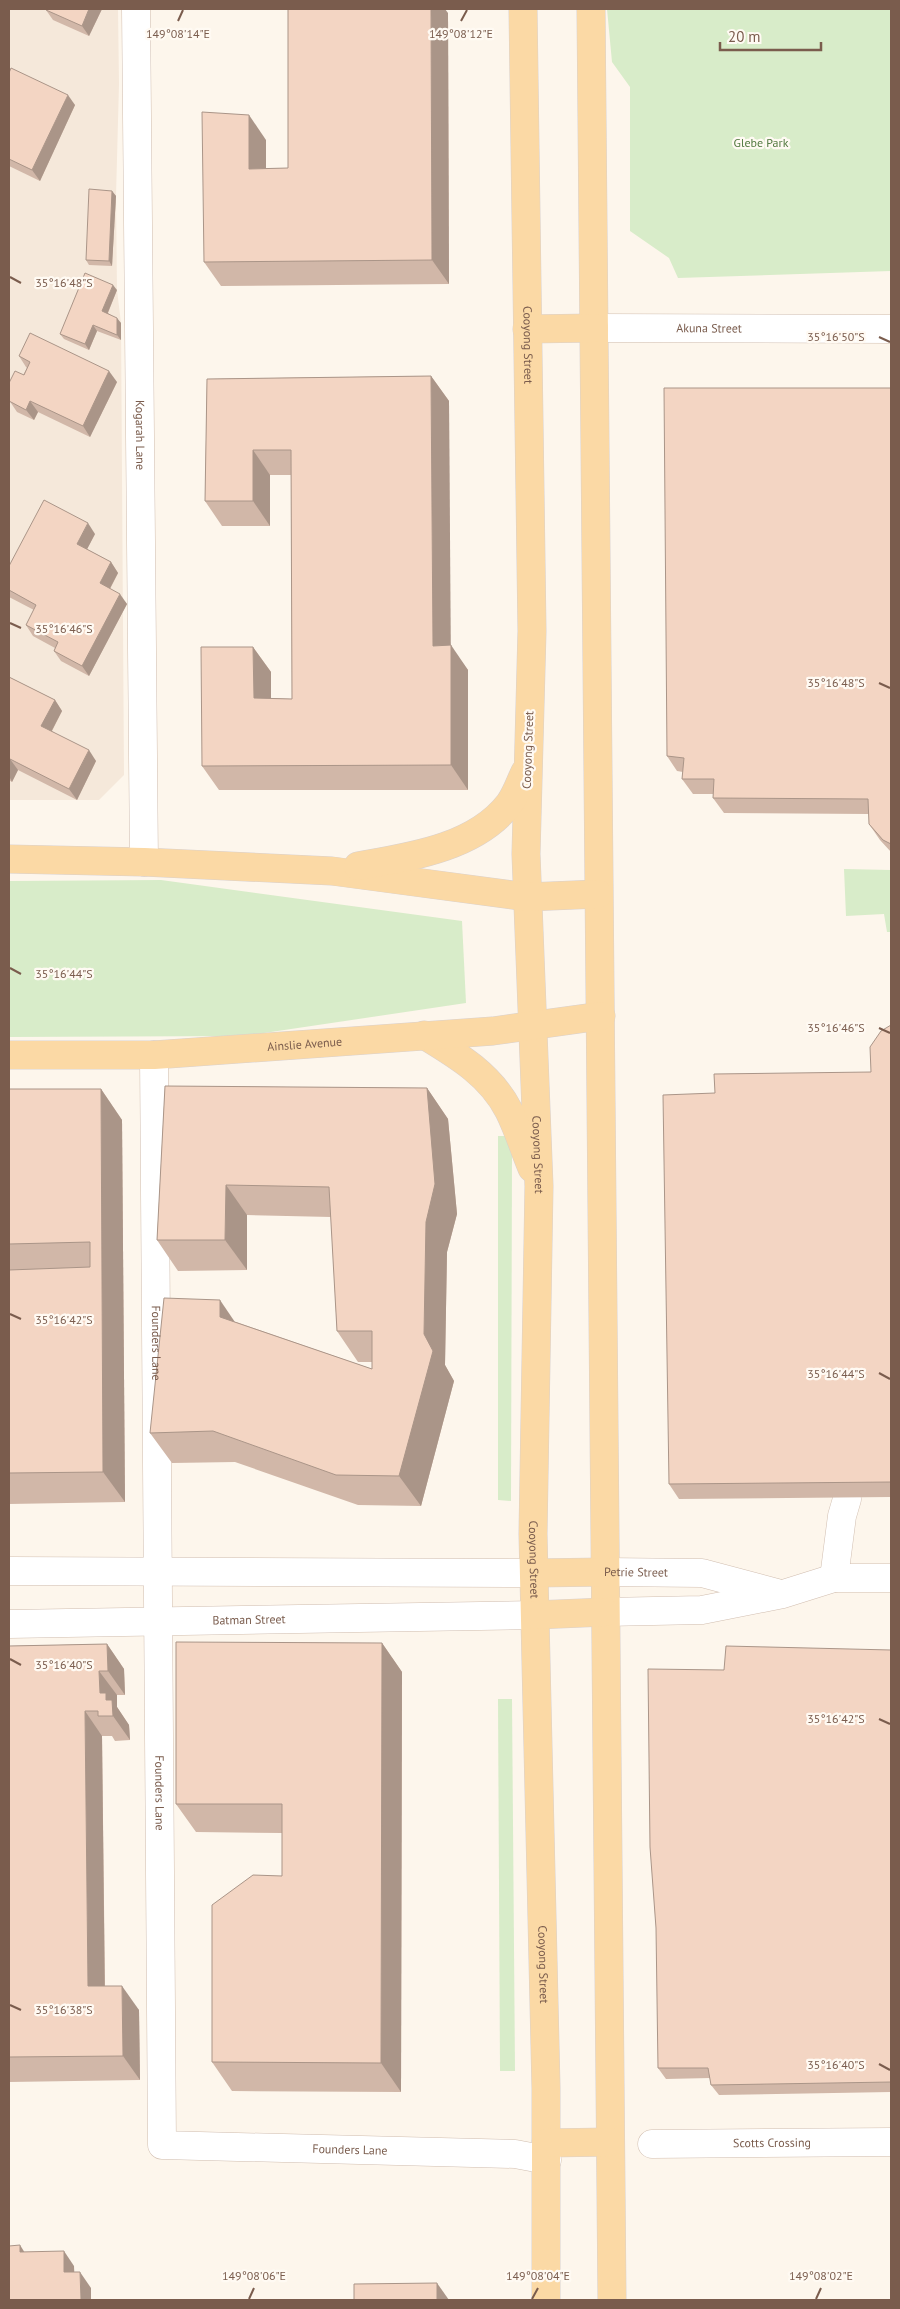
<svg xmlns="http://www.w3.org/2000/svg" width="900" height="2309" font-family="'PT Sans',sans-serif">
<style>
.residential{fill:#f5e8da}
.green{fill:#d8ecc9}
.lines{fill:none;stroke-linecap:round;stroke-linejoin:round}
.minor-casing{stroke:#d1beb0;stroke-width:29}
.major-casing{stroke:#dad1cd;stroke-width:29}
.minor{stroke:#fff;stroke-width:28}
.major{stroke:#fbd9a5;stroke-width:28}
.wall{fill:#d1b7a8}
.shaded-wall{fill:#aa9588}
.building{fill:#f3d5c3;stroke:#aa9588}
.ticks{fill:none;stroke:#7a5c4d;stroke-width:2}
.labels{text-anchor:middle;stroke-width:4.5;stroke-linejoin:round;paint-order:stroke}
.park-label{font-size:12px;fill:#537a41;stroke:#fffaf3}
.street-label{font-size:12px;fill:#7a5c4d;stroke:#fffaf3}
.ticks-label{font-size:12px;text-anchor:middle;fill:#7a5c4d;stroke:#fffaf3;stroke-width:4.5;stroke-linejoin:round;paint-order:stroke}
</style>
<rect width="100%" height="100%" fill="#fdf6ec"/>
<!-- residential -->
<polygon class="residential" points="9,9 118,9 119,84 116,196 117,290 121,323 124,775 99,800 9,800"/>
<!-- green -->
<g class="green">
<polygon points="607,9 891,9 891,271 678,278 669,258 630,231 630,87 612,62"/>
<polygon points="844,869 891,870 891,932 887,932 884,914 846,916"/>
<polygon points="161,880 462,921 466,1003 244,1036 9,1037 9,881"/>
<polygon points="498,1136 505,1136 512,1154 511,1501 498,1500"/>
<polygon points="498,1699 512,1699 515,2071 500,2071"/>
</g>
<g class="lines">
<!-- minor casing -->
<g class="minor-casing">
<g id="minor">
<path id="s1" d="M136 9 144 862"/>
<path id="s2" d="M594 328 891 329"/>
<path id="s3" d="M154 1055 162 2145 515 2154 547 2160"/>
<polyline points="9,1571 534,1573"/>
<path id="s4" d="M605 1572 702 1573 777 1593"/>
<polyline points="834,1578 842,1516 847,1499"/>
<polyline points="605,1612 702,1610 783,1594 834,1578 891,1578"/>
<path id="s5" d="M9 1624 535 1615"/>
<path id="s6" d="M652 2144 891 2142"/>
</g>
</g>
<!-- major casing -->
<g class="major-casing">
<g id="major">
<path id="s7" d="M523 9 532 631 526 854 539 1186 533 1534 546 2088V2300"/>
<polyline points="591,9 612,2300"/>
<polyline points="527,329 594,328"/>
<polyline points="9,859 144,862 332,871 527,897 598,894"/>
<path d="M358 866C409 857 475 848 509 804 516 795 520 782 525 772"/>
<path d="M424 1035C457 1055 491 1075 509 1111 518 1129 524 1149 532 1168"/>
<path id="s8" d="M9 1055H154L493 1031 601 1016"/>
<polyline points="534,1573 605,1572"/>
<polyline points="535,1615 605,1612"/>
<polyline points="546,2143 610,2142"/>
</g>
</g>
<!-- minor -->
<use href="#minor" class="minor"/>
<!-- major -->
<use href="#major" class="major"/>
</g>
<!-- wall -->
<g class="wall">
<polygon points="102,9 89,36 53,20 46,10"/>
<polygon points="448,13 449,284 221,286 204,262 266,140 266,168 288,168"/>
<polygon points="9,73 75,105 40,181 9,166"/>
<polygon points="112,191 116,196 112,266 89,265 86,260"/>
<polygon points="117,290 108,313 121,323 121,340 97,331 89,350 64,339 60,334"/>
<polygon points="19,356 117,382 90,437 38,412 34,420 17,412 9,400 27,368 26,367"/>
<polygon points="431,376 449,401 450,646 468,670 468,790 219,790 202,766 253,647 271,672 271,698 292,699 291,475 270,475 270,526 222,526 205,501 207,379"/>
<polygon points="891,388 891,852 880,840 869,824 869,814 724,813 713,798 713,794 693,794 682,779 683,772 677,771 667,756"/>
<polygon points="95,534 87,549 111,562 118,573 110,589 127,604 89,676 61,661 54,651 55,648 33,636 26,625 34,610 9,597 9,566"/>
<polygon points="9,677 55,700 62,711 52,731 96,761 77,800 18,770 12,782 9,780"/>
<polygon points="891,1025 891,1497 679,1499 669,1484 715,1093 871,1072"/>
<polygon points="165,1086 427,1088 448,1119 457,1214 447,1252 445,1365 454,1381 421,1506 358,1505 235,1462 172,1463 150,1433 236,1322 372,1369 372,1362 358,1362 337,1331 331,1217 247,1215 247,1270 178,1271 157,1240"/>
<polygon points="9,1089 101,1089 122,1120 125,1502 9,1504"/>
<polygon points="382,1643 402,1672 401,2092 232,2091 212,2062 282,1876 282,1833 196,1832 176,1804"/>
<polygon points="107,1644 124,1669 125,1695 117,1695 117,1707 129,1725 130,1740 115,1741 112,1736 102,1736 105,1986 139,2010 140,2080 9,2082 9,1646"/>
<polygon points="891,1650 891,2092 719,2095 711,2085 710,2078 666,2079 658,2068"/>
</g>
<!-- shaded-wall -->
<g class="shaded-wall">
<polygon points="89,9 102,9 89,36 82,26"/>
<polygon points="431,9 445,9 448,13 449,284 432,260"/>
<polygon points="68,95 75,105 40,181 32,170"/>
<polygon points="249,115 266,140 266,193 249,169"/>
<polygon points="112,191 116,196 112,266 109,261"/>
<polygon points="113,285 117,290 106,317 102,311"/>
<polygon points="117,318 121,323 121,340 117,335"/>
<polygon points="93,325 97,331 89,350 85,344"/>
<polygon points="109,371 117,382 90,437 83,426"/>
<polygon points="431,376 449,401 451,671 433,646"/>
<polygon points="30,401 38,412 34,420 26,410"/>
<polygon points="253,450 270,475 270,526 253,501"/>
<polygon points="88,523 95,534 84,555 77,544"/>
<polygon points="111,562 118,573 107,594 100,583"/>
<polygon points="120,594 127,604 89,676 82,666"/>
<polygon points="451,645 468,670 468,790 451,765"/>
<polygon points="253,647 271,672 271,723 254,698"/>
<polygon points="55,700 62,711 49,736 41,726"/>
<polygon points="89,750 96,761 77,800 69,789"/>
<polygon points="10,759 18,770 12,782 9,776 9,763"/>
<polygon points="427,1088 448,1119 457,1214 447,1252 445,1365 454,1381 421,1506 399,1476 424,1334"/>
<polygon points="101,1089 122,1120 125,1502 103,1472"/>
<polygon points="226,1185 247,1215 247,1270 225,1240"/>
<polygon points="220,1300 241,1331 220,1317"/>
<polygon points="382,1643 402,1672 401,2092 381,2063"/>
<polygon points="107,1644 124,1669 125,1695 108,1671"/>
<polygon points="99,1671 117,1695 117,1707 129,1725 130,1740 113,1716 100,1693"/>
<polygon points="85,1711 102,1736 105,2011 88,1986"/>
<polygon points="122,1986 139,2010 140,2080 123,2056"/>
<polygon points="20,2245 30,2261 20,2252"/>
<polygon points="64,2251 74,2266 75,2288 64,2272"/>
<polygon points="80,2272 91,2288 91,2300 81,2300"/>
<polygon points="437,2283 449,2300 437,2300"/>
</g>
<!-- building -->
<g class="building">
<polygon points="46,9 89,9 82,26 46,10"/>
<polygon points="288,9 431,9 432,260 204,262 202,112 249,115 249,169 288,168"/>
<polygon points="11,68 68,95 32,170 9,159 9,73"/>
<polygon points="89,189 112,191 109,261 86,260"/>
<polygon points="85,273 113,285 102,311 117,318 117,335 93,325 85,344 60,334"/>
<polygon points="30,333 109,371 83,426 30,401 26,410 9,401 9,383 15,371 24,375 30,362 19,356"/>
<polygon points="431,376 433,646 451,645 451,765 202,766 201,647 253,647 254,698 292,699 291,450 253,450 253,501 205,501 207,379"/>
<polygon points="664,388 891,388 891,844 883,840 869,824 868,799 713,798 714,779 682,779 684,758 667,756"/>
<polygon points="44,500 88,523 77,544 111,562 100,583 120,594 82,666 54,651 58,642 26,625 36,605 9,590 9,566"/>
<polygon points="9,677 55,700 41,726 89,750 69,789 10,759 9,763"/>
<polygon points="891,1025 891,1482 669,1484 663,1095 715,1093 714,1074 871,1072 870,1047 881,1031"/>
<polygon points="165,1086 427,1088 435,1184 426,1222 424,1334 433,1351 399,1476 336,1475 213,1431 150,1433 164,1298 220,1300 220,1317 372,1369 372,1331 337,1331 329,1187 226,1185 225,1240 157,1240"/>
<polygon points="9,1089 101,1089 103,1472 9,1473 9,1270 90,1267 90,1242 9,1244"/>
<polygon points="176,1642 382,1643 381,2063 212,2062 212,1905 253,1875 282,1876 282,1804 176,1804"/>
<polygon points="107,1644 108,1671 99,1671 100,1693 106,1693 106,1700 112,1700 113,1716 98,1716 98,1711 85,1711 88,1986 122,1986 123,2056 9,2057 9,1646"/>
<polygon points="726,1646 891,1650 891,2082 711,2085 708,2068 658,2068 656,1928 650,1847 648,1669 724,1670"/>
<polygon points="20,2245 20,2252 64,2251 64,2272 80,2272 81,2300 9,2300 9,2246"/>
<polygon points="437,2283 437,2300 354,2300 354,2284"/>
</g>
<!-- ticks -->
<path class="ticks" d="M178 21 183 10M461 21 467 10M10 277 21 283M879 337 890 342M10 623 21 628M879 683 890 688M10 968 21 974M879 1028 890 1033M10 1314 21 1319M879 1373 890 1379M10 1659 21 1665M879 1719 890 1724M10 2005 21 2010M879 2064 890 2070M249 2299 254 2288M532 2299 538 2288M816 2299 821 2288"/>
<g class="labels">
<!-- park labels -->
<g class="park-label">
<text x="761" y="147">Glebe Park</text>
</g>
<!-- street labels -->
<g class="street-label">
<text dy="4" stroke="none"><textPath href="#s2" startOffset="115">Akuna Street</textPath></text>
<text dy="4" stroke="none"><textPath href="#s7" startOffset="336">Cooyong Street</textPath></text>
<text dy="4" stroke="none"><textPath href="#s1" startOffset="426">Kogarah Lane</textPath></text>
<text transform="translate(528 750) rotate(-88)" y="4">Cooyong Street</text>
<text dy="4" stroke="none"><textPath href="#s8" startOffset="296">Ainslie Avenue</textPath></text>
<text dy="4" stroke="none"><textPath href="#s7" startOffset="1146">Cooyong Street</textPath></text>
<text dy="4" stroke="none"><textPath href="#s3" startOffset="288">Founders Lane</textPath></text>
<text dy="4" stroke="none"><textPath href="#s7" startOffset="1551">Cooyong Street</textPath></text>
<text dy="4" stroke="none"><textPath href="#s4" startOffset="31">Petrie Street</textPath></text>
<text dy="4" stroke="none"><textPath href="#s5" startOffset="240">Batman Street</textPath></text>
<text dy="4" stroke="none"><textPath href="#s3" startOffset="738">Founders Lane</textPath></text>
<text dy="4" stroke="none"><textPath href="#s7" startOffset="1956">Cooyong Street</textPath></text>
<text dy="4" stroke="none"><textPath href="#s6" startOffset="120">Scotts Crossing</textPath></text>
<text dy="4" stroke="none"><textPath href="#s3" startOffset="1278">Founders Lane</textPath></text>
</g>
</g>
<g class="ticks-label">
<text x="178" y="38">149°08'14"E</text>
<text x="461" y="38">149°08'12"E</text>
<text x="64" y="287">35°16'48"S</text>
<text x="836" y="341">35°16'50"S</text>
<text x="64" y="633">35°16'46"S</text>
<text x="836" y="687">35°16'48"S</text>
<text x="64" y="978">35°16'44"S</text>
<text x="836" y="1032">35°16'46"S</text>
<text x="64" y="1324">35°16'42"S</text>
<text x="836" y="1378">35°16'44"S</text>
<text x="64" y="1669">35°16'40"S</text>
<text x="836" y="1723">35°16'42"S</text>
<text x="64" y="2014">35°16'38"S</text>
<text x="836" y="2069">35°16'40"S</text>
<text x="254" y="2280">149°08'06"E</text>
<text x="538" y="2280">149°08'04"E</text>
<text x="821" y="2280">149°08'02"E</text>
</g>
<!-- border -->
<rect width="900" height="2309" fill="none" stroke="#7a5c4d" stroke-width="20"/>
<!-- scale -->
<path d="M720 42v8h101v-8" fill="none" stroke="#7a5c4d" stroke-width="2.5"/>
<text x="728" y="42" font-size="15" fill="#7a5c4d" stroke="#fffaf3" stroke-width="4" paint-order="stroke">20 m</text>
</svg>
